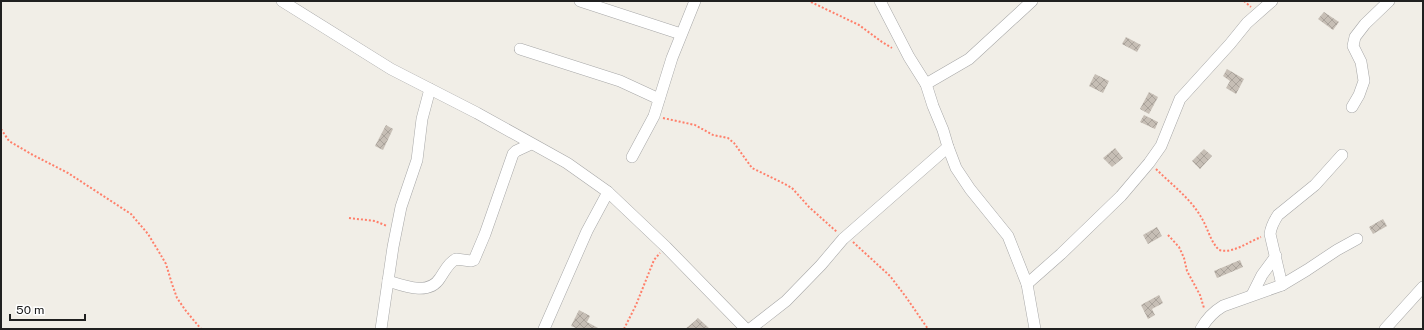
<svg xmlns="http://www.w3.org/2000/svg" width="1424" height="330" font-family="'Public Sans',sans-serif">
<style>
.building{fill:url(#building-cross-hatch)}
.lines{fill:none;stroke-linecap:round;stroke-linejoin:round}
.minor-casing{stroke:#a7a7a7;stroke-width:12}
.path{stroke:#ff7f6a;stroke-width:2;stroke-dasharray:2 2;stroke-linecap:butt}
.minor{stroke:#fff;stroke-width:11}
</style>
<defs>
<pattern id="building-cross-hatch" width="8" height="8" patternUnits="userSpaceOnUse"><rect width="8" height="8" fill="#c6beb5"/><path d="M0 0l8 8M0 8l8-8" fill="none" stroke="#aaa39b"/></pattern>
</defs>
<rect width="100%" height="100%" fill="#f1eee7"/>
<!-- building -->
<g class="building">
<polygon points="1324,12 1339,22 1333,30 1318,19"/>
<polygon points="1126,37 1141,45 1137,52 1122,44"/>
<polygon points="1227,69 1244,79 1236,94 1226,88 1230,81 1223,76"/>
<polygon points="1095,74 1109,81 1103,93 1089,86"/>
<polygon points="1149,92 1158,97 1149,114 1140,109"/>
<polygon points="1144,115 1158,122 1155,129 1140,122"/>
<polygon points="386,125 393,129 383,150 375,146"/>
<polygon points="1115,148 1123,158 1112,167 1103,158"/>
<polygon points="1204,149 1212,156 1200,169 1192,161"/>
<polygon points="1383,219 1387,226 1373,234 1369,227"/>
<polygon points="1157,227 1162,236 1148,244 1143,235"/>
<polygon points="1240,260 1243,267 1217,278 1214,271"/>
<polygon points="1159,295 1163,303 1152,309 1155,315 1148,319 1141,305"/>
<polygon points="579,310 590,316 587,322 600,329 578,329 571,326"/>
<polygon points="698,318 710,329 685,329 695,321"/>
</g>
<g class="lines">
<!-- minor casing -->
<g class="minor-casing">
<g id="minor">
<polyline points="282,1 391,69 477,113 567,163 608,192 666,247 746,329"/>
<polyline points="580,1 681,34"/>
<polyline points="880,1 909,57 926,84 933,106 943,130 948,147 956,168 970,189 1008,236 1027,284 1035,329"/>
<polyline points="520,49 620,81 659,99"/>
<polyline points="926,84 969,59 1032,1"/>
<polyline points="1352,107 1359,95 1364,81 1361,62 1353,46 1355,37 1365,24 1389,1"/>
<polyline points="632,157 654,116 672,58 695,1"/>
<path d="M388 281C404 286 429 296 440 278 445 271 448 263 456 259L471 261 474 260 485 234 513 154 516 151 531 144"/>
<polyline points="1027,284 1061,254 1121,196 1149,163 1161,146 1180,99 1230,44 1247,23 1272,1"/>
<path d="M1282 285 1270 234C1271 227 1274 221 1278 215L1315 185 1342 155"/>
<polyline points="1252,295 1262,275 1276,256"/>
<polyline points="381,329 393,247 401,207 417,160 422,119 430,89"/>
<polyline points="544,329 587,231 608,192"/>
<polyline points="750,329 786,301 821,265 843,239 948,147"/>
<path d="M1201 329C1207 318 1213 312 1223 306L1282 285 1307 270 1337 250 1357 239"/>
<polyline points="1385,329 1423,287"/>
</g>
</g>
<!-- path -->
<g class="path">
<polyline points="1244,1 1251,7"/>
<polyline points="811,2 859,25 882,42 892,48"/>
<polyline points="663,118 695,125 713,135 728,138 734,143 752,168 785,184 792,188 809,207 837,232"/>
<polyline points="1,129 9,141 31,154 68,173 131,214 148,234 159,252 166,264 172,284 177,298 186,311 201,329"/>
<path d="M1156 169C1172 185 1190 198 1201 217 1208 228 1210 241 1219 250 1233 254 1248 242 1261 237"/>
<polyline points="349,218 375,221 387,226"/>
<polyline points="1168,235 1179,247 1184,258 1187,271 1200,295 1204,308"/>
<polyline points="853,242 890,276 906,297 928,329"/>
<polyline points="624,329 636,305 654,260 660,253"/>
</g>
<!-- minor -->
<use href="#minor" class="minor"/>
</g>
<!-- border -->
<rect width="1424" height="330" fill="none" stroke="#202020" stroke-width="4"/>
<!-- scale -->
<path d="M10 314v6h75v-6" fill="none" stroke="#202020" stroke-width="2"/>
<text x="16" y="314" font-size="12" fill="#202020" stroke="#ffffff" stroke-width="3" paint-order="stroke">50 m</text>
</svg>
